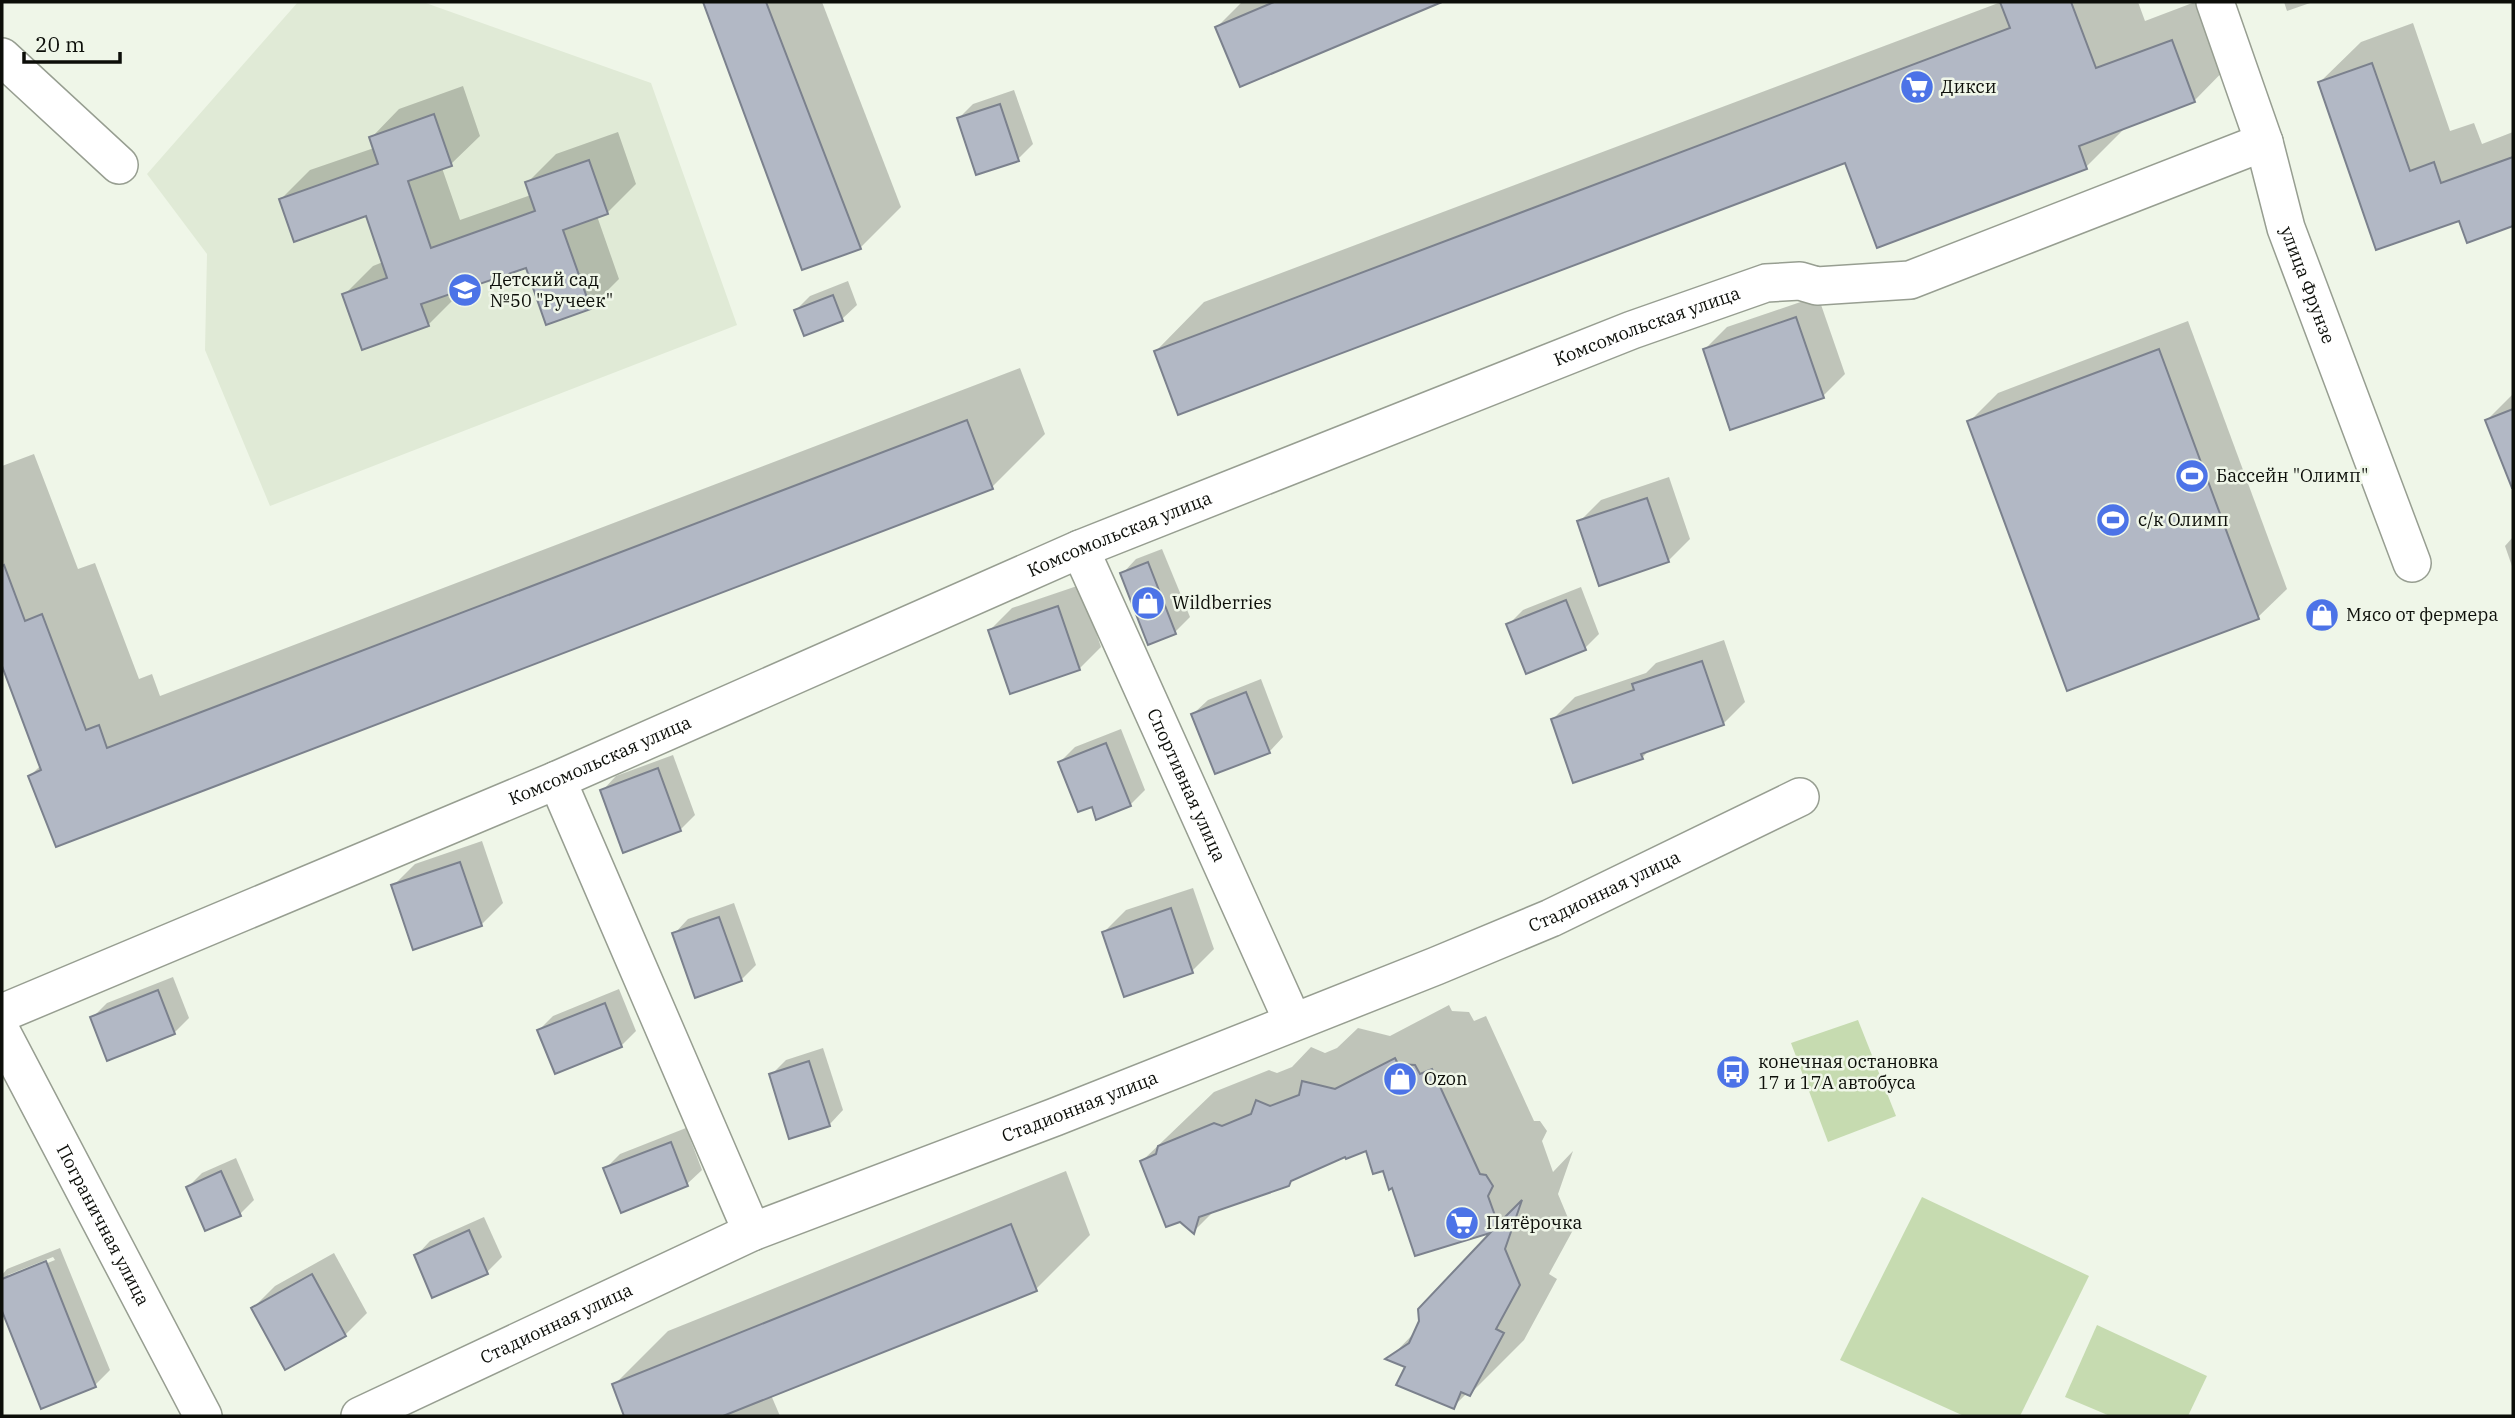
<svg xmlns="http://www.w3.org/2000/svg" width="2515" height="1418" font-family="'IBM Plex Serif',serif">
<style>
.built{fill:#e0ead6}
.green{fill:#c6dbb0}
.shadow{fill:#0003;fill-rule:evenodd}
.building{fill:#b2b8c5;stroke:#7b818d;stroke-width:2}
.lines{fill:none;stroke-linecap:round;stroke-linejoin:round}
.street-casing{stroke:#979e91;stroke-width:40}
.street{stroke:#fff;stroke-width:37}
.labels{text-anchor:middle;stroke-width:5;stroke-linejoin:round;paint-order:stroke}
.poi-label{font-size:18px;fill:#0c0e09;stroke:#eff6e8;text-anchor:start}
.street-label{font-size:18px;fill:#0c0e09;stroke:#eff6e8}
</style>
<rect width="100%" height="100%" fill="#eff6e8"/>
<!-- built -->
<polygon class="built" points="298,2 423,2 651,83 737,325 270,506 205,350 207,254 147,174"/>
<!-- green -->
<g class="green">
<polygon points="1858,1020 1896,1116 1828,1142 1791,1043"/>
<polygon points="1922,1197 2089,1276 2020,1416 1964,1416 1840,1360"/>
<polygon points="2097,1325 2207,1376 2188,1416 2110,1416 2065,1397"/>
</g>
<!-- shadow -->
<g class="shadow">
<polygon points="705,2 822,2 901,207 860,248 803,268"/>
<polygon points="1242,2 1437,2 1241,85 1217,27"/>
<polygon points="2001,2 2138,2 2145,21 2195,2 2225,2 2243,51 2195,100 2128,125 2086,167 1846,161 1156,351 1204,302"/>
<polygon points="2284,2 2313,2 2287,11"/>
<polygon points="2413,23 2450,131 2474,123 2482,144 2513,132 2513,224 2468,241 2460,219 2377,248 2320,82 2361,42"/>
<polygon points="463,86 480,136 451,164 442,168 460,220 531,195 527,183 556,154 618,132 636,184 607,213 597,216 619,279 590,308 527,265 455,291 457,296 428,325 344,295 373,266 383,262 367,214 281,199 310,170 374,148 371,138 399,109"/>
<polygon points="1014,90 1033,144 1018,159 959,118 973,104"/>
<polygon points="848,281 857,305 842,319 796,310 810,296"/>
<polygon points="1818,296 1845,374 1823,396 1705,349 1727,327"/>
<polygon points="2188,321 2287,589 2258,617 1969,422 1998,393"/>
<polygon points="1020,368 1045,434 992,487 30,776 41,765 2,661 2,466 34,454 78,569 95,563 139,679 152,674 160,696"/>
<polygon points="2513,394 2513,488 2487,420"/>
<polygon points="1669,477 1690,539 1668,561 1579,522 1601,500"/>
<polygon points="2513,537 2513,569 2505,546"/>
<polygon points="1162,549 1190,617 1175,632 1149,642 1122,574 1136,559"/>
<polygon points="1080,585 1101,647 1079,669 990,630 1012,608"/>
<polygon points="1581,587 1599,634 1585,648 1508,625 1523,610"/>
<polygon points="1724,640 1745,702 1723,724 1651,748 1642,758 1553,719 1575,697 1646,673 1656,663"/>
<polygon points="1261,679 1283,737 1269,752 1193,714 1208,700"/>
<polygon points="1121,729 1145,790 1130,805 1093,805 1060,762 1075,747"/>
<polygon points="673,755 695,815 680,830 602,791 616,776"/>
<polygon points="482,841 503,903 481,925 393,886 415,864"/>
<polygon points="1193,888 1214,949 1192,971 1104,932 1126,910"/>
<polygon points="734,903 756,965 741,980 674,934 688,919"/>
<polygon points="173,977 189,1018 174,1033 92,1018 107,1003"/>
<polygon points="619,989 636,1031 621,1046 539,1030 553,1016"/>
<polygon points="1449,1005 1452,1011 1469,1012 1474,1021 1486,1016 1534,1121 1540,1121 1547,1131 1542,1141 1553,1172 1573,1151 1558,1194 1573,1230 1549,1274 1557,1279 1524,1340 1470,1394 1467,1393 1453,1407 1408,1366 1389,1359 1417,1330 1496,1230 1393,1186 1384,1169 1367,1149 1346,1155 1294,1178 1288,1184 1216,1209 1194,1231 1142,1161 1214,1092 1269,1070 1277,1073 1292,1067 1311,1047 1325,1053 1337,1048 1358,1028 1390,1036"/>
<polygon points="823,1048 843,1110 829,1125 771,1075 786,1060"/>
<polygon points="686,1128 702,1170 687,1184 622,1210 605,1169 620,1154"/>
<polygon points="236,1158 254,1200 240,1214 188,1187 202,1173"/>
<polygon points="1066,1171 1090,1235 1036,1289 771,1395 780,1416 626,1416 614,1385 668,1331"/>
<polygon points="484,1217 502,1257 487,1272 416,1256 430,1241"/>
<path d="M60 1248 110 1370 95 1385 42 1407 2 1307V1275L7 1269ZM53 1257 55 1260 8 1279V1275Z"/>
<polygon points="334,1253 367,1313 345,1335 253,1308 275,1286"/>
</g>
<!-- building -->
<g class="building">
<polygon points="703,2 766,2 861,249 802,270"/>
<polygon points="1274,2 1442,2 1240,87 1215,27"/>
<polygon points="2000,2 2071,2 2096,68 2172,40 2195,102 2079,146 2087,169 1877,248 1845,163 1178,415 1154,351 2010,28"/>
<polygon points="2372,63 2410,171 2434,162 2441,183 2513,157 2513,226 2467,243 2459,221 2376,250 2318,82"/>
<polygon points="1000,104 1019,161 976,175 957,118"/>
<polygon points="434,114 452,166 408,181 431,248 535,211 525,182 589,160 608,214 563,230 591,309 546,325 526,268 421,304 429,326 362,350 342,294 387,278 366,216 294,242 279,199 378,164 369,137"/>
<polygon points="833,295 843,321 804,336 794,310"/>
<polygon points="1796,317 1824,398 1730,430 1703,349"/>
<polygon points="2159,349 2259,619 2067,691 1967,421"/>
<polygon points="2513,409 2513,488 2512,488 2485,420"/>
<polygon points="967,420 993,489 56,847 28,776 41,770 2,666 2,566 4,565 25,621 42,614 86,730 99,725 107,748"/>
<polygon points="1647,498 1669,562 1599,586 1577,521"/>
<polygon points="1148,562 1176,634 1148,645 1120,573"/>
<polygon points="1566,600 1586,650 1526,674 1506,624"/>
<polygon points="1058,606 1080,670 1010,694 988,630"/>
<polygon points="1702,661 1724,725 1641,754 1643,759 1573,783 1551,719 1634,690 1632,684"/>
<polygon points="1246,692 1270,753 1215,774 1191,714"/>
<polygon points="1106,743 1131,806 1096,820 1092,807 1078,812 1058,762"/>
<polygon points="658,768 681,831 623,853 600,790"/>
<polygon points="460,862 482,926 413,950 391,885"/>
<polygon points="1171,908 1193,973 1124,997 1102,932"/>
<polygon points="719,917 742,981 695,998 672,933"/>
<polygon points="158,990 175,1034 107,1061 90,1017"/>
<polygon points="605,1003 622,1047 555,1074 537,1030"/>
<polygon points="1395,1058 1398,1064 1415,1065 1420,1074 1432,1069 1480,1174 1486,1175 1493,1186 1488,1196 1498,1224 1522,1200 1505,1249 1520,1285 1496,1329 1504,1333 1470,1396 1461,1392 1454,1409 1396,1385 1405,1367 1385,1359 1409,1343 1419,1321 1418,1309 1490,1233 1415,1256 1392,1188 1389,1190 1383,1171 1373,1174 1366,1151 1346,1159 1345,1157 1291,1181 1289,1186 1199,1217 1194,1234 1180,1222 1166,1227 1140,1161 1156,1154 1158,1146 1214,1123 1222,1126 1251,1114 1256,1100 1270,1106 1299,1095 1302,1081 1335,1089"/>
<polygon points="809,1061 830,1126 789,1139 769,1074"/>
<polygon points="671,1142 688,1186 621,1213 603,1168"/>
<polygon points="221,1171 241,1216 205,1231 186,1187"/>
<polygon points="1011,1224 1037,1291 723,1416 624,1416 612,1384"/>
<polygon points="469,1230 488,1274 432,1298 414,1255"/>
<polygon points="46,1261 96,1387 41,1409 2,1311 2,1279"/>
<polygon points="312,1274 346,1336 285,1370 251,1308"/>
</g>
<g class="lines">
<!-- street casing -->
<g class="street-casing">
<g id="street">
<path id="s1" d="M2215 2 2264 142 2286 228 2412 563"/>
<polyline points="2,57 119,165"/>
<path id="s2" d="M1080 549 1293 1022"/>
<polyline points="557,780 752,1232"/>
<path id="s3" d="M2 1013 557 780 1080 549 1632 330 1766 283 1800 281 1817 286 1910 280 2264 142"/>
<path id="s4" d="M2 1033 203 1416"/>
<path id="s5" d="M360 1416 752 1232 1055 1117 1436 966 1551 918 1800 797"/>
</g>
</g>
<!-- street -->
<use href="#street" class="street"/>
</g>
<!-- icons -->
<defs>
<g id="supermarket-disc" transform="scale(1.75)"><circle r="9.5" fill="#4c73e7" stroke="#eff6e8"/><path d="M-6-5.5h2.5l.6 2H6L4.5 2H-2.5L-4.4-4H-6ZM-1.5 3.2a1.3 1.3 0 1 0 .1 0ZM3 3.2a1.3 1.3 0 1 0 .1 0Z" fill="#fff"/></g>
<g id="school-disc" transform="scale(1.75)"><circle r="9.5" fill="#4c73e7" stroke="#eff6e8"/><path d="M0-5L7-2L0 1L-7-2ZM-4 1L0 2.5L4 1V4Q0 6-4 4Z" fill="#fff"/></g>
<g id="stadium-disc" transform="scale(1.75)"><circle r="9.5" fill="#4c73e7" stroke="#eff6e8"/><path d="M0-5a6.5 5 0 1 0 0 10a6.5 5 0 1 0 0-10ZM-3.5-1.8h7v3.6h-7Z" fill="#fff"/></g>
<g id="shop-disc" transform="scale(1.75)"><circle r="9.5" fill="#4c73e7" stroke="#eff6e8"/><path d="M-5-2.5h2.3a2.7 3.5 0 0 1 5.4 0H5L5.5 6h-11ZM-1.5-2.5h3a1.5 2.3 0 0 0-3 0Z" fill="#fff"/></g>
<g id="bus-disc" transform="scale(1.75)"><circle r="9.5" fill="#4c73e7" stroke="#eff6e8"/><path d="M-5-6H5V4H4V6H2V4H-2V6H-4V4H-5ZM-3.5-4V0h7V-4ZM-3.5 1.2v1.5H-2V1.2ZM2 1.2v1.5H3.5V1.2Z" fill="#fff"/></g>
</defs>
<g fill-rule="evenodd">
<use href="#supermarket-disc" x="1917" y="87"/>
<use href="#school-disc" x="465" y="290"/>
<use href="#stadium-disc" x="2192" y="476"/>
<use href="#stadium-disc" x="2113" y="520"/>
<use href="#shop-disc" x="1148" y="603"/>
<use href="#shop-disc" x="2322" y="615"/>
<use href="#bus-disc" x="1733" y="1072"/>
<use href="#shop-disc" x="1400" y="1079"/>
<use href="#supermarket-disc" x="1462" y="1223"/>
</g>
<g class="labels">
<!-- poi labels -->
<g class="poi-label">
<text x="1941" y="93">Дикси</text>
<text x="490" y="286">Детский сад<tspan x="490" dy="21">№50 "Ручеек"</tspan></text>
<text x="2216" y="482">Бассейн "Олимп"</text>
<text x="2138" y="526">с/к Олимп</text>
<text x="1172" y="609">Wildberries</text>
<text x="2346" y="621">Мясо от фермера</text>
<text x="1758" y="1068">конечная остановка<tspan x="1758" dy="21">17 и 17А автобуса</tspan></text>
<text x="1424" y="1085">Ozon</text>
<text x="1486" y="1229">Пятёрочка</text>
</g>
<!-- street labels -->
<g class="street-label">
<text dy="6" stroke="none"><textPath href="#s1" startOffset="298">улица Фрунзе</textPath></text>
<text dy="6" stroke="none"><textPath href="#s3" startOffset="1783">Комсомольская улица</textPath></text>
<text dy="6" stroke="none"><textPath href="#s3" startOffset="1216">Комсомольская улица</textPath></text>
<text dy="6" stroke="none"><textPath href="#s3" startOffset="649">Комсомольская улица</textPath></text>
<text dy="6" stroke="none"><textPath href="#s2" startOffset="259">Спортивная улица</textPath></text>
<text dy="6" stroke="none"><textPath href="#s5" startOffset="1351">Стадионная улица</textPath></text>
<text dy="6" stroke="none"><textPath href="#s5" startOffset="784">Стадионная улица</textPath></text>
<text dy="6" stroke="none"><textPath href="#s4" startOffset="217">Пограничная улица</textPath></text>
<text dy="6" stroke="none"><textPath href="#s5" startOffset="217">Стадионная улица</textPath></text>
</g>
</g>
<!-- border -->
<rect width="2515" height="1418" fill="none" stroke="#0c0e09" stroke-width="7"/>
<!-- scale -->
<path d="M24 52v10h96v-10" fill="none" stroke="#0c0e09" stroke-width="3.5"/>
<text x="35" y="52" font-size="21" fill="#0c0e09" stroke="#eff6e8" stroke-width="5" paint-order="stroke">20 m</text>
</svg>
